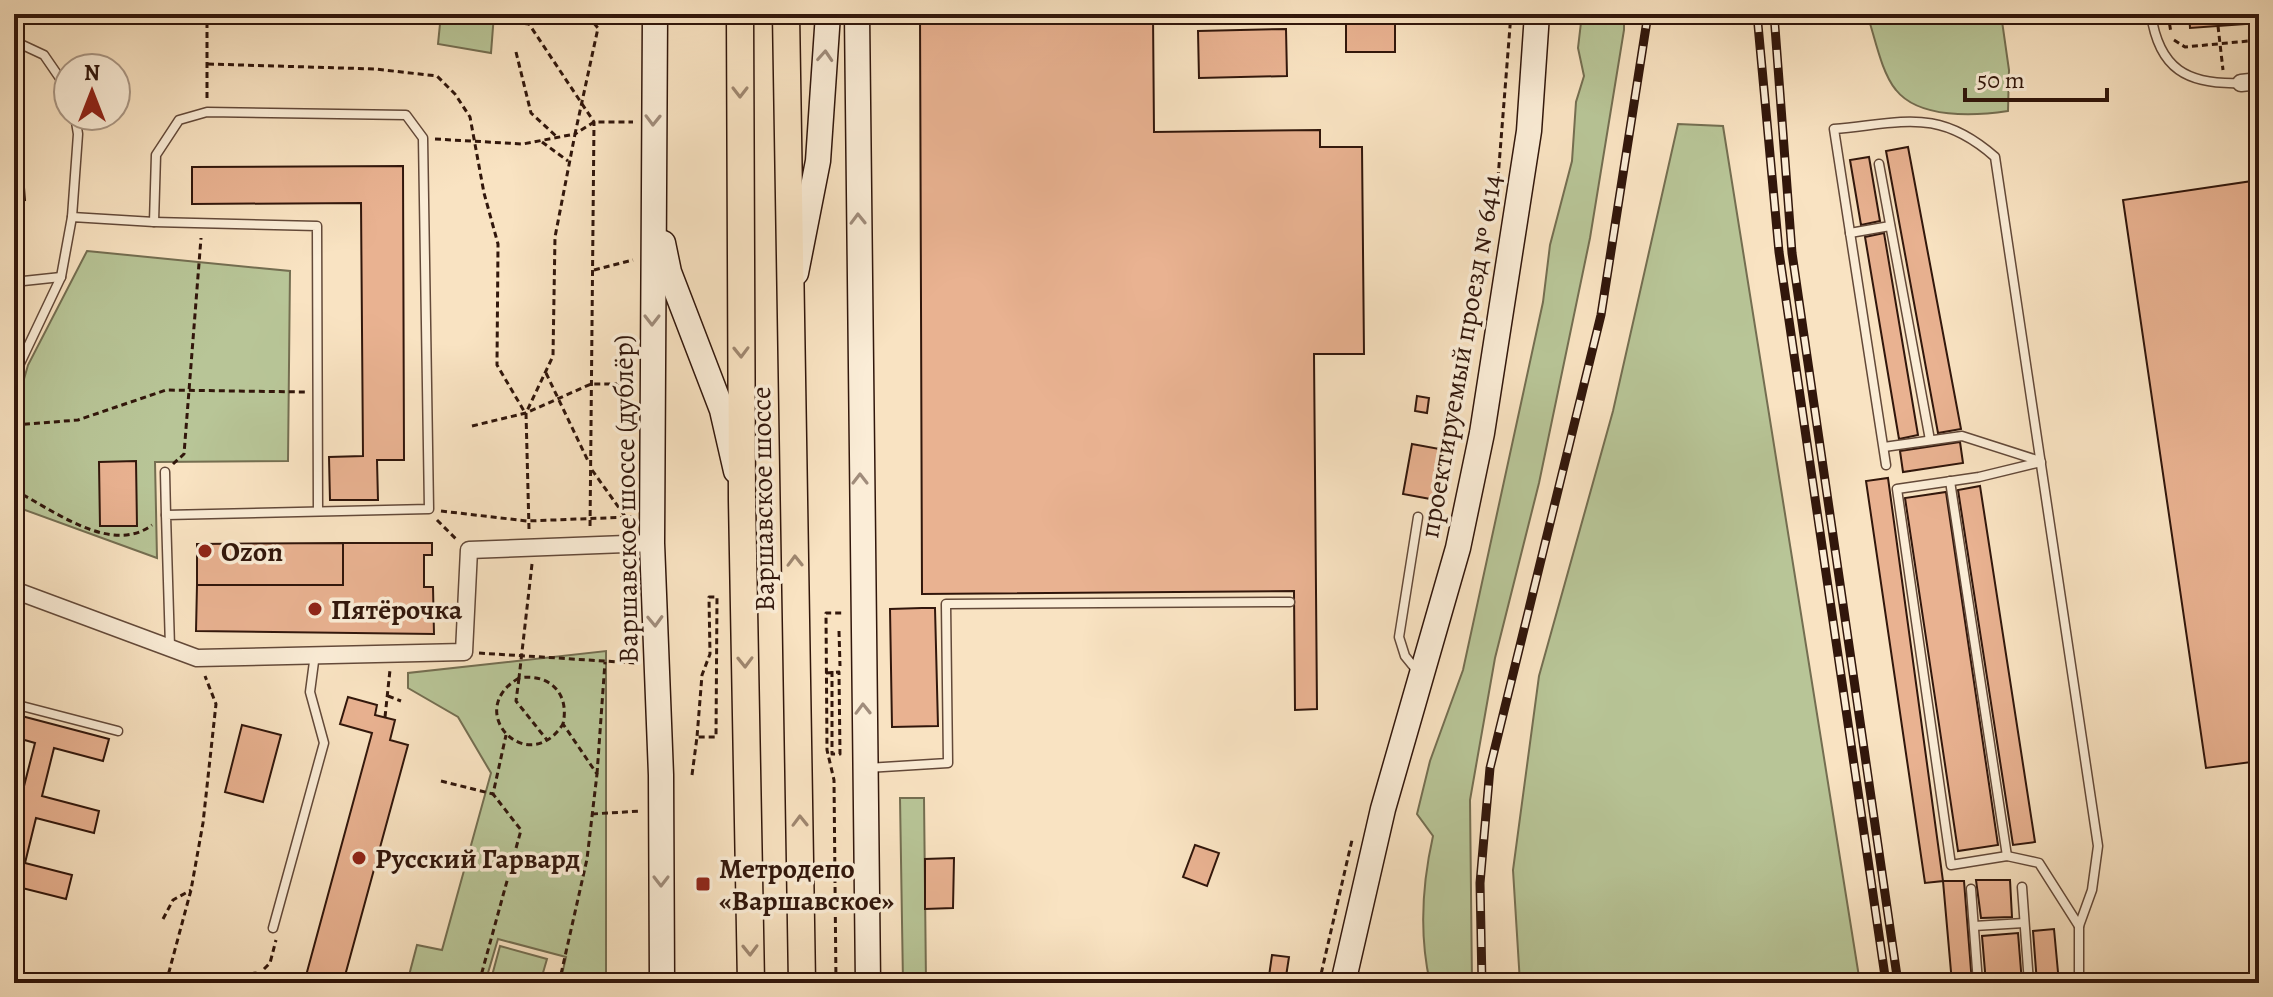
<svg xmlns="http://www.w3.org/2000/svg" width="2273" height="997" font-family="Alegreya,serif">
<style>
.green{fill:#b8c597;stroke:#746e51;stroke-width:2}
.building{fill:#e9b291;stroke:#31160b;stroke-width:2}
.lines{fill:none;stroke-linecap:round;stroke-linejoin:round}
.lane-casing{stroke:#634939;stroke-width:11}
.street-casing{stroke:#634939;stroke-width:19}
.secondary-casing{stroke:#31160b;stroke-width:27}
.primary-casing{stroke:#31160b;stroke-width:29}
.path{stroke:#31160b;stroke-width:3;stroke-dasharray:6 4;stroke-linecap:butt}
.lane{stroke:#fbedd7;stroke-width:8}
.street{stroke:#fbedd7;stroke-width:16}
.secondary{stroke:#fbedd7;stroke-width:24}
.primary{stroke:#f9e3c2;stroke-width:26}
.rail-casing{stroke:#31160b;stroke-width:9}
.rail{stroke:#fbedd7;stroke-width:6;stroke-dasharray:18;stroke-linecap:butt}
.oneway{stroke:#a08c7b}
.oneway2{stroke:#9f8770}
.poi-dot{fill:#8f2418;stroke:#fbedd7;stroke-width:3}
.labels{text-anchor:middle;stroke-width:7;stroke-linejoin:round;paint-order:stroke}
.street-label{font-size:28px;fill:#31160b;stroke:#fbedd7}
.poi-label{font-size:28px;font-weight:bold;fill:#31160b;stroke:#fbedd7;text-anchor:start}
</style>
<rect width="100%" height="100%" fill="#f9e3c2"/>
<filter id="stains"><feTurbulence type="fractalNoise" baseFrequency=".0025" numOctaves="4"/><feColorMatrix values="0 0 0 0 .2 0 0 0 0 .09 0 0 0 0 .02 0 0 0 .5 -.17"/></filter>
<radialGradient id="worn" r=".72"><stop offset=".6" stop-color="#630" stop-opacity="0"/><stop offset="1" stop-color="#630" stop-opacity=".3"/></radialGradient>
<!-- green -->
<g class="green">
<polygon points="441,14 494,14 491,53 438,44"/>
<path d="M1582 14H1624V30L1590 238 1539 483 1495 658 1470 800 1472 983H1430C1419 934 1422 885 1433 836L1417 814 1430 761 1463 670 1543 302 1550 245 1572 161 1576 102 1584 76 1578 48Z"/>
<path d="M1867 14H2001L2009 70 2008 111C1975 116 1919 119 1896 90 1881 72 1875 37 1867 14Z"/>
<polygon points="1678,124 1723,126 1860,983 1520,983 1513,870 1539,676 1613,411"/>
<polygon points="87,251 290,271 288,461 155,462 157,558 14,506 14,414 28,365"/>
<polygon points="606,651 606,983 560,983 566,957 498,939 485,983 407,983 417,945 442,950 491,773 458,717 408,688 408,673"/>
<polygon points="900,798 924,798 926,983 903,983"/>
<polygon points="500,946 547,959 540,983 490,983"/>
</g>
<!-- building -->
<g class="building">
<polygon points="920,14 1153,14 1154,132 1320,130 1320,147 1362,147 1364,354 1314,354 1317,709 1295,710 1294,591 922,594"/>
<polygon points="2189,14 2259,14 2259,23 2190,28"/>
<rect x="1346" y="21" width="49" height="31"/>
<polygon points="1286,29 1287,76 1199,78 1198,31"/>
<polygon points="1908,147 1961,429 1938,433 1886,151"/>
<polygon points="1869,157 1880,221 1861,225 1850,160"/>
<polygon points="403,166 404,460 377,460 378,500 330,500 329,457 363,456 361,203 192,204 192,167"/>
<polygon points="23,175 25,200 14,201 14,176"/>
<polygon points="2259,180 2259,761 2206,768 2123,200"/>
<polygon points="1884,233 1918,435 1899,439 1865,237"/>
<polygon points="1417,396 1429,398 1427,413 1415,411"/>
<polygon points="1960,442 1963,463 1903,472 1900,451"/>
<polygon points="1412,444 1445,450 1436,500 1403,494"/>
<polygon points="136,461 137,526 100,526 99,462"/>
<polygon points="1888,478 1943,881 1925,883 1866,481"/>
<polygon points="1980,486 2035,842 2013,845 1958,490"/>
<polygon points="1946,492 1998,845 1958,851 1905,498"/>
<polygon points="343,543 343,585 197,585 197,544"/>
<polygon points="343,543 432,543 432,555 424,555 424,587 433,587 434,634 196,631 197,585 343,585"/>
<polygon points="922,608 935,608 938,726 892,727 890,609"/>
<polygon points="348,697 377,705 375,715 395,720 390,740 408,745 343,983 304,983 372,733 340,724"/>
<polygon points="14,714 109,739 103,761 54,748 42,796 99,811 94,833 36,818 25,863 72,875 66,899 14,886 14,788 23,790 35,743 14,737"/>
<polygon points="242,725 281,735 263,802 225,792"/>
<polygon points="1195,845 1219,853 1207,886 1183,877"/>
<polygon points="954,858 953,908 925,909 925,859"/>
<polygon points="1976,880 2010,880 2012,917 1981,918"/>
<polygon points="1943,881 1964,881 1972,983 1952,983"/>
<polygon points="2054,929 2059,983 2037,983 2033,931"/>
<polygon points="2018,933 2022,983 1986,983 1982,936"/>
<polygon points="1272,955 1289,957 1285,983 1268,983"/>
<polygon points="1112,974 1112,983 956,983 956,975"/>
</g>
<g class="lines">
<!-- lane casing -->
<g class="lane-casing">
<g id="lane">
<path d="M2151 14C2159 69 2187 85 2241 83"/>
<polyline points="14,41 44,55 68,90"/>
<polyline points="1879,164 1930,440"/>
<polyline points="72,217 78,134 75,116"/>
<polyline points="154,222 317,226 318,509"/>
<polyline points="1850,233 1890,226"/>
<polyline points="14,282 61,277"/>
<polyline points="14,376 61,277 72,217 154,222 156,155 179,120 207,112 406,115 423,138 429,509 166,515 170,647"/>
<polyline points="1884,447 1962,436 2040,461"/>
<polyline points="2041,462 1979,477 1897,489 1951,865 2007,856 2039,863 2079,926"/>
<path d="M1886 465 1834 129C1903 123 1938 107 1995 157L2098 846 2092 890 2079 926V983"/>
<polyline points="165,472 166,515"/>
<polyline points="1950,481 2007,856"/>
<polyline points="1418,672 1405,656 1399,637 1418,517"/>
<polyline points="14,704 118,731"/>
<polyline points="867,768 948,763 946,604 1290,602"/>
<polyline points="2022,887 2029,983"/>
<polyline points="1971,889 1978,983"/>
<polyline points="1974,926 2024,923"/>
<polyline points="273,928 324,743 310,692 315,654"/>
<polyline points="254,983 255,977"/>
</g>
</g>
<!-- street casing -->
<g class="street-casing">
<g id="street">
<polyline points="2241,83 2259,81"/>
<polyline points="14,590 197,658 464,652 469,550 652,543"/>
</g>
</g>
<!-- secondary casing -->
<g class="secondary-casing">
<g id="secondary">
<polyline points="655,14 652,543 661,775 662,983"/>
<polyline points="857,14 868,983"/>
<polyline points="663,243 669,272 722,410 736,471"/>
<polyline points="796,273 818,161 828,14"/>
<polyline points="1343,983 1383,809 1458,548 1482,433 1529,131 1537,14"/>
</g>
</g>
<!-- primary casing -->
<g class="primary-casing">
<g id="primary">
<polyline points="740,14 742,500 751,983"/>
<polyline points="786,14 802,983"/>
</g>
</g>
<!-- path -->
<g class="path">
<polyline points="425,14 529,24 594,122 590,529"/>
<polyline points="2168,14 2171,33"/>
<polyline points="2218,26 2223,70"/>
<polyline points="2174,40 2185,47 2259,40"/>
<polyline points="516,52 531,113 557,137"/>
<polyline points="208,64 375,69 437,76 455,94 470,117 484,193 498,244 497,365 524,411"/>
<polyline points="207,98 207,14"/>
<polyline points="435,139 523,144 575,134 598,28 586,14"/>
<polyline points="542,142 568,161"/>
<polyline points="1498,178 1511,14"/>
<polyline points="594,270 633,260"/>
<polyline points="546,373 589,463"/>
<polyline points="14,425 78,420 166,390 306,392"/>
<polyline points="472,426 526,413 591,384 634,384"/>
<polyline points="173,464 184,454 201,238"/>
<polyline points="592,470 627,519"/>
<path d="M14 490C52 509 111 556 152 525"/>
<polyline points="441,511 527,521 632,517"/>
<polyline points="437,520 457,540"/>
<polyline points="529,529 526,413 553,356 555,237 575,134 594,122 633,122"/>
<path d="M532 564 519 678C549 673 570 693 563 724L597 774 587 859 559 983"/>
<polyline points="839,631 840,666"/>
<polyline points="479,653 635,663"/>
<polyline points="826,673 839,672 840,754 832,754 832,670"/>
<path d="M519 678C462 711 528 779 563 724"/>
<polyline points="519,678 516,701 547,740"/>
<polyline points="388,696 401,701"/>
<polyline points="385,717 390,670"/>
<polyline points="597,774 605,662"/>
<polyline points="692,775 697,737 716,737 717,597 709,597 710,654 702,675 697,737"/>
<polyline points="441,781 493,794"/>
<polyline points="592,814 640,811"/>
<polyline points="163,919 173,900 191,890"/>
<polyline points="264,969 270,963 276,940"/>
<polyline points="166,983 191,890 203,823 216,704 205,676"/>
<polyline points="479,983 521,830 493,794 506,735"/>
<polyline points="836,983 834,780 827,750 826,613 843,613"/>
<polyline points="1319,983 1352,840"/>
</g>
<!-- lane -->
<use href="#lane" class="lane"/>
<!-- street -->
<use href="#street" class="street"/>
<!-- secondary -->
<use href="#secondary" class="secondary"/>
<!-- primary -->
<use href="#primary" class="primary"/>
<!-- rail casing -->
<g class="rail-casing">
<g id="rail">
<polyline points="1757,14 1779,252 1886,983"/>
<polyline points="1774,14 1792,253 1898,983"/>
<polyline points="1482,983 1480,883 1490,768 1601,315 1648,14"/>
</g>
</g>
<!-- rail -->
<use href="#rail" class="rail"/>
</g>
<!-- one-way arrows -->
<defs><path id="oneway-chevron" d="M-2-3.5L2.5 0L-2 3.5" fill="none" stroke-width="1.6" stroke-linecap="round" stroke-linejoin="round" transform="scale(2)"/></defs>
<g class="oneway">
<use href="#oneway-chevron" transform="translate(825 56) rotate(-86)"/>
<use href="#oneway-chevron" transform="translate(653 120) rotate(91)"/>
<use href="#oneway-chevron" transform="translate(858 219) rotate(-91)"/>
<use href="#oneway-chevron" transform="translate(652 320) rotate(90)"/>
<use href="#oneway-chevron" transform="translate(860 479) rotate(-90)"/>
<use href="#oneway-chevron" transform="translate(655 621) rotate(88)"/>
<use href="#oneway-chevron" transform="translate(863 709) rotate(-91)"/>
<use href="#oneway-chevron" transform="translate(661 881) rotate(90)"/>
</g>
<g class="oneway2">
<use href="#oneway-chevron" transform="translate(740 92) rotate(90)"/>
<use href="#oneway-chevron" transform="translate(741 352) rotate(89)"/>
<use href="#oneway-chevron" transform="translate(795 561) rotate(-91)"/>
<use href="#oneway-chevron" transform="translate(745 662) rotate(89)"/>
<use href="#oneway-chevron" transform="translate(800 821) rotate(-91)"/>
<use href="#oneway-chevron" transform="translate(750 950) rotate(89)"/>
</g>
<!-- markers -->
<g class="poi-dot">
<circle cx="205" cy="551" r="8"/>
<circle cx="315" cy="609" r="8"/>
<circle cx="359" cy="858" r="8"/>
<rect x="695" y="876" width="16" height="16" rx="4"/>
</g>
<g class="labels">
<!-- street labels -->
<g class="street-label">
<text transform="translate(1460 356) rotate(-80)" y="10">проектируемый проезд № 6414</text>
<text transform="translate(625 499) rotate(-91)" y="10">Варшавское шоссе (дублёр)</text>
<text transform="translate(762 499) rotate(-91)" y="10">Варшавское шоссе</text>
</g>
<!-- poi labels -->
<g class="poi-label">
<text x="221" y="561">Ozon</text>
<text x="331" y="619">Пятёрочка</text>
<text x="375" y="868">Русский Гарвард</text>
<text x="719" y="878">Метродепо<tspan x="719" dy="32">«Варшавское»</tspan></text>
</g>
</g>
<!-- margin -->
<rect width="2273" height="997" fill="none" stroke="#f9e3c2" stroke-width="48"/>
<rect x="16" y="16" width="2241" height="965" fill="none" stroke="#31160b" stroke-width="4"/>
<rect x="24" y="24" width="2225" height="949" fill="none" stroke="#31160b" stroke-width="2"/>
<!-- north arrow -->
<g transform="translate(92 92)"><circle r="38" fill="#fbedd7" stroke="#aa9785" stroke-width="2"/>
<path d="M0-6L14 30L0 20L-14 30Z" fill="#8f2418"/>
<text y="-12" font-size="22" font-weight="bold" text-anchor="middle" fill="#31160b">N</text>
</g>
<!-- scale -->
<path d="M1965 88v12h142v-12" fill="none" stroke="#31160b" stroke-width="4"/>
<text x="1977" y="88" font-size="24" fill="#31160b" stroke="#fbedd7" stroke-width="6" paint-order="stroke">50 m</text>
<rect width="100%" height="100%" filter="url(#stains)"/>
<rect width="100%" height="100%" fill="url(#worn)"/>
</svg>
